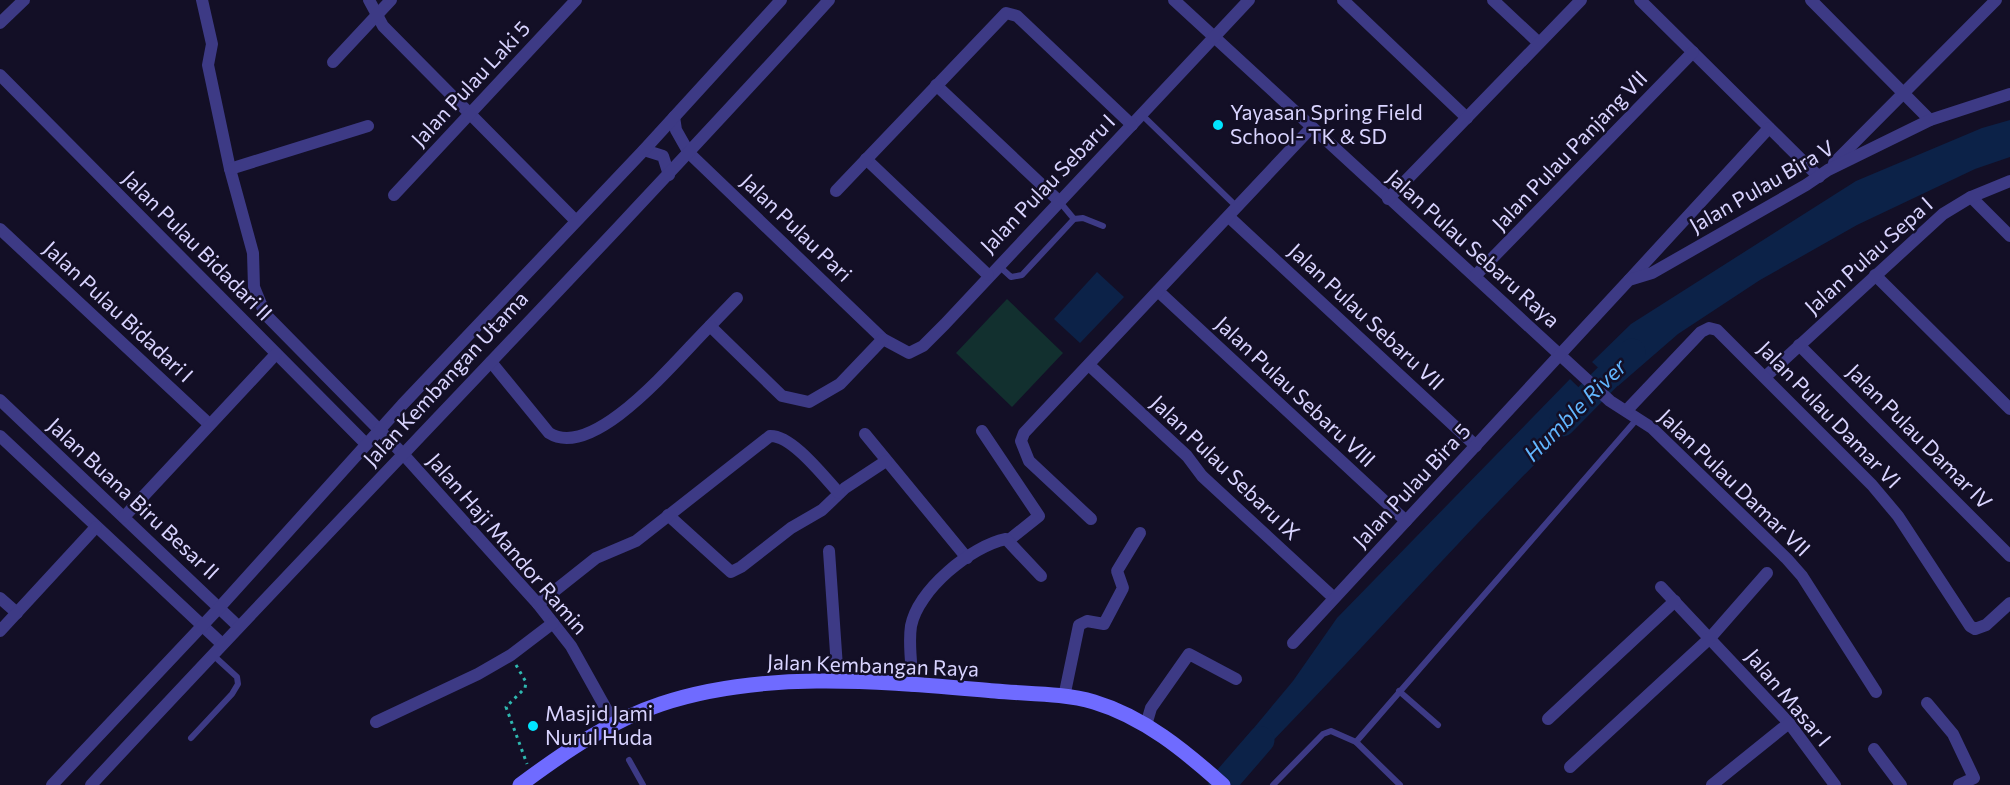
<svg xmlns="http://www.w3.org/2000/svg" width="2010" height="785" font-family="Commissioner,sans-serif">
<style>
.green{fill:#12302f}
.water{fill:#0c2248}
.lines{fill:none;stroke-linecap:round;stroke-linejoin:round}
.river{stroke:#0c2248;stroke-width:27}
.path{stroke:#2fb8b0;stroke-width:3;stroke-dasharray:3 4.5;stroke-linecap:butt}
.lane{stroke:#3d3a85;stroke-width:6}
.street{stroke:#3d3a85;stroke-width:12}
.secondary{stroke:#6f6bff;stroke-width:15}
.poi-dot{fill:#00e5ff;stroke:#130f26;stroke-width:2}
.labels{text-anchor:middle;stroke-width:5;stroke-linejoin:round;paint-order:stroke}
.street-label{font-size:21px;fill:#d9d4ff;stroke:#130f26}
.poi-label{font-size:21px;fill:#d9d4ff;stroke:#130f26;text-anchor:start}
.water-label{font-size:22px;font-style:italic;fill:#62b6ff;stroke:#130f26}
</style>
<rect width="100%" height="100%" fill="#130f26"/>
<!-- green -->
<polygon class="green" points="1007,299 1063,353 1012,407 956,353"/>
<!-- water -->
<g class="water">
<polygon points="2010,120 2010,157 1975,169 1857,225 1760,280 1678,334 1618,386 1592,362 1631,324 1856,181 1982,128"/>
<polygon points="1097,272 1124,297 1080,343 1054,319"/>
<path d="M1570 379 1596 404C1473 521 1363 651 1243 771L1228 759 1293 681 1337 618Z"/>
</g>
<g class="lines">
<!-- river -->
<g class="river">
<polyline points="1562,423 1632,352"/>
<polyline points="1222,785 1261,740"/>
</g>
<!-- path -->
<polyline class="path" points="516,665 526,682 525,688 506,707 527,764"/>
<!-- lane -->
<g class="lane">
<polyline points="1141,114 1237,207"/>
<polyline points="1059,201 1074,219"/>
<polyline points="999,266 1011,277 1022,275 1074,219 1083,218 1103,226"/>
<polyline points="1399,691 1438,725"/>
<polyline points="191,738 232,694 238,684 237,677 213,655"/>
<polyline points="1356,742 1637,419"/>
<polyline points="629,760 643,785"/>
<polyline points="1273,785 1323,734 1331,731 1356,742 1400,785"/>
</g>
<!-- street -->
<g class="street">
<polyline points="202,0 212,44 208,65 230,169 253,253 254,287 265,314 403,454 538,604 571,646 614,723"/>
<polyline points="369,0 383,26 576,221"/>
<polyline points="1174,0 1610,401 1652,428 1787,559 1802,576 1876,692"/>
<polyline points="1343,0 1467,118"/>
<polyline points="1493,0 1539,43"/>
<polyline points="1640,0 1819,177"/>
<polyline points="1811,0 1930,120"/>
<polyline points="0,23 24,0"/>
<polyline points="333,62 391,0"/>
<polyline points="0,75 366,444"/>
<polyline points="936,85 1059,201"/>
<polyline points="674,117 676,130 689,153 883,339 909,353 923,346 945,324 1249,0"/>
<polyline points="644,150 663,156 669,175"/>
<polyline points="866,159 988,275"/>
<polyline points="1834,163 1996,0"/>
<polyline points="230,169 368,126"/>
<polyline points="836,191 1006,13 1017,16 1132,125"/>
<polyline points="394,195 576,0"/>
<polyline points="1971,197 2010,236"/>
<polyline points="1388,199 1581,0"/>
<polyline points="1229,217 1476,446"/>
<polyline points="0,229 209,424"/>
<polyline points="1875,275 2010,409"/>
<polyline points="1475,276 1693,52"/>
<polyline points="1630,279 1769,128"/>
<polyline points="1158,291 1406,521"/>
<polyline points="710,326 737,298"/>
<polyline points="1799,345 2010,556"/>
<path d="M491 362 549 433C595 462 679 356 710 326L782 396 809 402 840 384 883 339"/>
<polyline points="1089,365 1187,456 1202,476 1334,598"/>
<polyline points="1765,377 1943,214 1971,197 2010,181"/>
<polyline points="0,400 238,626"/>
<polyline points="1627,410 1701,332 1709,328 1717,330 1872,485 1898,516 1970,626 1975,629 1986,625 2010,603"/>
<polyline points="982,431 1039,516 1009,540"/>
<polyline points="865,434 967,558"/>
<polyline points="0,436 222,644"/>
<polyline points="668,515 731,572 741,567 791,528 822,510 845,488 886,461"/>
<polyline points="124,517 276,354"/>
<polyline points="1091,519 1029,461 1021,441 1024,433 1311,128"/>
<polyline points="829,551 838,682"/>
<polyline points="1661,587 1789,723 1835,785"/>
<polyline points="0,598 17,613"/>
<path d="M538 604 596 558 636 541 770 436C792 435 824 477 839 493"/>
<polyline points="0,631 96,527"/>
<polyline points="1293,643 1629,280 1652,273 1806,185 1828,170 1930,120 2010,94"/>
<path d="M913 686C912 667 908 645 911 626 918 590 971 546 1006 539L1041 576"/>
<polyline points="1064,697 1079,625 1087,621 1104,624 1123,588 1117,571 1140,533"/>
<polyline points="1927,703 1953,734 1974,778 1959,785"/>
<polyline points="1548,719 1675,601"/>
<polyline points="376,722 478,674 511,655 553,623"/>
<polyline points="1146,725 1151,708 1189,654 1236,679"/>
<polyline points="1874,749 1901,785"/>
<polyline points="1570,767 1710,638 1767,573"/>
<polyline points="52,785 219,608 402,405 644,150 781,0"/>
<path d="M91 785C335 522 587 266 829 0"/>
<polyline points="1712,785 1789,723"/>
</g>
<!-- secondary -->
<path class="secondary" d="M520 785C563 753 609 721 661 704 766 669 886 682 995 691 1027 694 1063 693 1094 702 1144 717 1185 751 1223 785"/>
</g>
<!-- markers -->
<g class="poi-dot">
<circle cx="1218" cy="125" r="6"/>
<circle cx="533" cy="726" r="6"/>
</g>
<g class="labels">
<!-- street labels -->
<g class="street-label">
<text transform="translate(471 84) rotate(-47)" y="7">Jalan Pulau Laki 5</text>
<text transform="translate(1570 151) rotate(-46)" y="7">Jalan Pulau Panjang VII</text>
<text transform="translate(1048 184) rotate(-46)" y="7">Jalan Pulau Sebaru I</text>
<text transform="translate(1762 187) rotate(-30)" y="7">Jalan Pulau Bira V</text>
<text transform="translate(796 228) rotate(44)" y="7">Jalan Pulau Pari</text>
<text transform="translate(197 246) rotate(45)" y="7">Jalan Pulau Bidadari II</text>
<text transform="translate(1473 249) rotate(42)" y="7">Jalan Pulau Sebaru Raya</text>
<text transform="translate(1869 256) rotate(-42)" y="7">Jalan Pulau Sepa I</text>
<text transform="translate(118 312) rotate(43)" y="7">Jalan Pulau Bidadari I</text>
<text transform="translate(1366 317) rotate(43)" y="7">Jalan Pulau Sebaru VII</text>
<text transform="translate(446 379) rotate(-47)" y="7">Jalan Kembangan Utama</text>
<text transform="translate(1295 392) rotate(43)" y="7">Jalan Pulau Sebaru VIII</text>
<text transform="translate(1829 415) rotate(46)" y="7">Jalan Pulau Damar VI</text>
<text transform="translate(1919 437) rotate(45)" y="7">Jalan Pulau Damar IV</text>
<text transform="translate(1225 468) rotate(44)" y="7">Jalan Pulau Sebaru IX</text>
<text transform="translate(1734 483) rotate(44)" y="7">Jalan Pulau Damar VII</text>
<text transform="translate(1412 486) rotate(-47)" y="7">Jalan Pulau Bira 5</text>
<text transform="translate(133 499) rotate(43)" y="7">Jalan Buana Biru Besar II</text>
<text transform="translate(507 544) rotate(49)" y="7">Jalan Haji Mandor Ramin</text>
<text transform="translate(873 666) rotate(2)" y="7">Jalan Kembangan Raya</text>
<text transform="translate(1788 698) rotate(50)" y="7">Jalan Masar I</text>
</g>
<!-- poi labels -->
<g class="poi-label">
<text x="1230" y="120">Yayasan Spring Field<tspan x="1230" dy="24">School- TK &amp; SD</tspan></text>
<text x="545" y="721">Masjid Jami<tspan x="545" dy="24">Nurul Huda</tspan></text>
</g>
<!-- water labels -->
<g class="water-label">
<text transform="translate(1575 410) rotate(-45)" y="8">Humble River</text>
</g>
</g>
</svg>
